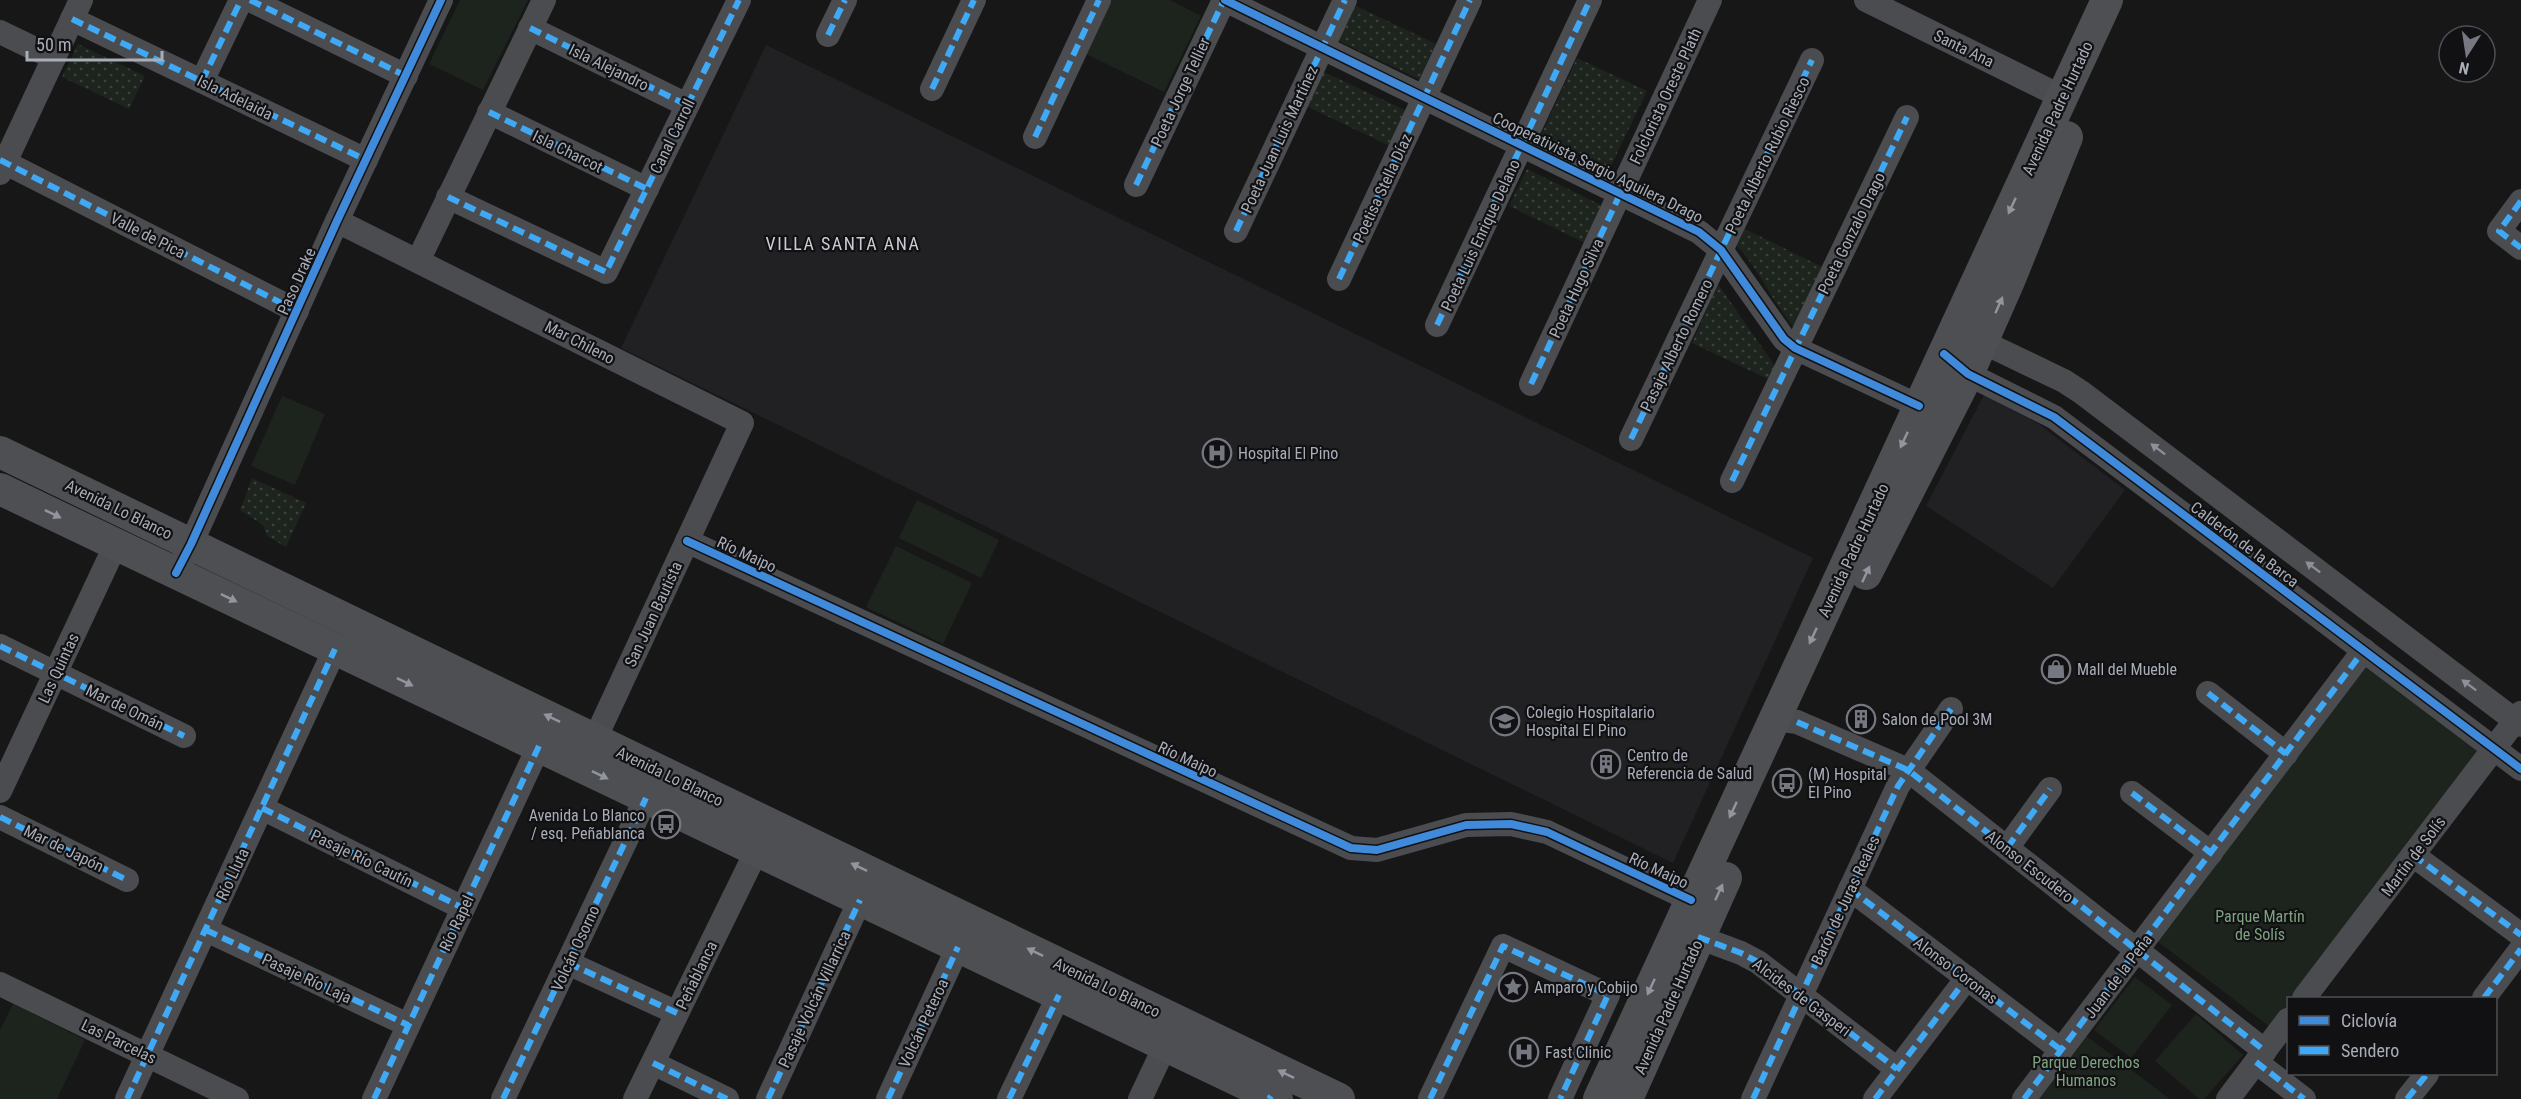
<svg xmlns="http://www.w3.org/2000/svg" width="2521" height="1099" font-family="'Roboto Condensed',sans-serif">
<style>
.built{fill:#212123}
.grass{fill:url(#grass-dots)}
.green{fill:#1d241e}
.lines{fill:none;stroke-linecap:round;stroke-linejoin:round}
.minor{stroke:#4b4c50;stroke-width:24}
.major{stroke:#4d4f52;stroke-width:32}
.quiet{stroke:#3fa9f5;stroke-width:6;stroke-dasharray:12 6;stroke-linecap:butt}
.cycleway-casing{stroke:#111113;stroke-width:11}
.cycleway{stroke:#408adc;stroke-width:8}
.oneway{fill:#91969e}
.oneway2{fill:#8c9099}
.labels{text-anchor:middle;stroke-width:4.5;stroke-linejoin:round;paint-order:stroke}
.street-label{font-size:16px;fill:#a8adb8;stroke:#111113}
.poi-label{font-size:16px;fill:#a8adb8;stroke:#111113;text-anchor:start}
.park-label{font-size:16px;fill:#7fa381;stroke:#111113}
.neighbourhood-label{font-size:18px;letter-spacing:1.5px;fill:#c9ccd4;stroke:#111113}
</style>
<defs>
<pattern id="grass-dots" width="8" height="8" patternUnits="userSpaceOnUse" patternTransform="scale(1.5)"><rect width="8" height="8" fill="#1d241e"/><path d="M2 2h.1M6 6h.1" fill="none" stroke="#3b413d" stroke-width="1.8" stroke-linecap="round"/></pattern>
</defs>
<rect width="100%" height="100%" fill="#171717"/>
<!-- built -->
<g class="built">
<polygon points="766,45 1813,558 1673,863 621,348"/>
<polygon points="1984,395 2039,424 2125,490 2053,588 1926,506"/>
</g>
<!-- grass -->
<g class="grass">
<polygon points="1354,5 1436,44 1419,79 1337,40"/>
<polygon points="78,44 145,76 129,109 62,77"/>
<polygon points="1577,58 1647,91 1610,168 1541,135"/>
<polygon points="1322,71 1409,112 1392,147 1306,106"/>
<polygon points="1527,169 1605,207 1587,244 1509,206"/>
<path d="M1745 229 1822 267 1795 329C1773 303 1761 272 1737 246Z"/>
<polygon points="1718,284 1775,366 1772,381 1692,343"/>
<polygon points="252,478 306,503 286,547 267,536 263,525 240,510"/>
</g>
<!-- green -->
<g class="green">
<polygon points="460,0 528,0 483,90 429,64"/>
<polygon points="1109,0 1170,0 1201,16 1164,92 1084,53"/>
<polygon points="282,396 325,414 295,485 251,466"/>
<polygon points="917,500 999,540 981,578 899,538"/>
<polygon points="896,546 972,583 943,644 866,607"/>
<polygon points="2363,664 2479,751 2297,998 2288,998 2288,1011 2274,1030 2157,941"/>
<polygon points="2135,977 2172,1005 2131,1058 2094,1030"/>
<polygon points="13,1004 85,1040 57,1099 0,1099 0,1030"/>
<polygon points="2196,1014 2243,1055 2204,1099 2199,1099 2155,1061"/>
<polygon points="2081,1032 2170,1099 2030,1099"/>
</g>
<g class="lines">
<!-- minor -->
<g class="minor">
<polyline points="250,0 406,76"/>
<polyline points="1225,0 1699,232 1721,250 1784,339 1795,348 1919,406"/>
<polyline points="1866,0 2062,97"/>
<polyline points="72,19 366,160"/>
<polyline points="530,28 687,105"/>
<polyline points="0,32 54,58"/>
<polyline points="828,35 845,0"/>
<polyline points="202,81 241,0"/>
<polyline points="932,89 974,0"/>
<polyline points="489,112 647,189"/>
<polyline points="1035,137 1099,0"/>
<polyline points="0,160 297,311"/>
<polyline points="0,173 81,0"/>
<polyline points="1136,185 1224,0"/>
<polyline points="448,197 606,272 739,0"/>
<polyline points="2521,201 2499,231 2521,248"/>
<polyline points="337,221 742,423 595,739"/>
<polyline points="1236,231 1345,0"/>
<polyline points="418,261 544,0"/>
<polyline points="1339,279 1470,0"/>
<polyline points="1437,325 1590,0"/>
<polyline points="1968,335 2064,381 2081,392 2521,725"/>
<polyline points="1956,364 1968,374 2054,417 2521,769"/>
<polyline points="1531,384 1710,0"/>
<polyline points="1631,439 1812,60"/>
<polyline points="1732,481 1907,117"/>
<polyline points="687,541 1351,848 1377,850 1466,825 1511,824 1547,832 1691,900"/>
<polyline points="176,573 191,544 337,221 441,0"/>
<polyline points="0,646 184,736"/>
<polyline points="2208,693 2286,754"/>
<polyline points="1775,719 1797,722 1908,770 2265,1051"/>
<polyline points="0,791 116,544"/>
<polyline points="2132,793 2211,853"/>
<polyline points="262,808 463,908"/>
<polyline points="0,817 127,880"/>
<polyline points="2007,848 2050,789"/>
<polyline points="2413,855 2521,935"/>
<polyline points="1850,889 2061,1050"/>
<polyline points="206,930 408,1025"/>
<polyline points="1698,937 1741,953 1758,962 1897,1069"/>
<polyline points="568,963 677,1013"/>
<polyline points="0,984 237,1099"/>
<polyline points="2304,998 2521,713"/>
<polyline points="2484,998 2521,949"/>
<polyline points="2256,1062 2304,1099"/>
<polyline points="653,1063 727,1099"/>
<polyline points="127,1099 335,649"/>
<polyline points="374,1099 539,746"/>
<polyline points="503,1099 646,798"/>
<polyline points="635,1099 757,850"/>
<polyline points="768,1099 860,900"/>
<polyline points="888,1099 958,947"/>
<polyline points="1009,1099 1059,995"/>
<polyline points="1140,1099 1165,1046"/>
<polyline points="1430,1099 1503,946 1608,995 1560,1099"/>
<polyline points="1753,1099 1898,786 1951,709"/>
<polyline points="1875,1099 1967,978"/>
<polyline points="2024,1099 2364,650"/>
<polyline points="2228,1099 2288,1020"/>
<polyline points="2407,1099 2427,1074"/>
</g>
<!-- major -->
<g class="major">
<polyline points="0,452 1339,1099"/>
<polyline points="0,489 1277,1099"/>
<polyline points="1866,574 1968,374 2009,281 2067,137"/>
<polyline points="1599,1099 2107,0"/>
<polyline points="1627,1099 1726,878"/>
</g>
<!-- quiet -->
<g class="quiet">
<polyline points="250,0 406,76"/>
<polyline points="72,19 366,160"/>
<polyline points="530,28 687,105"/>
<polyline points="828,35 845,0"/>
<polyline points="202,81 241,0"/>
<polyline points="932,89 974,0"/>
<polyline points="489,112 647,189"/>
<polyline points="1035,137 1099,0"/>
<polyline points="0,160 297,311"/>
<polyline points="1136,185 1224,0"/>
<polyline points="448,197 606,272 739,0"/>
<polyline points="2521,201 2499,231 2521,248"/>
<polyline points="1236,231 1345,0"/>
<polyline points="1339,279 1470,0"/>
<polyline points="1437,325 1590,0"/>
<polyline points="1531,384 1621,192"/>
<polyline points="1631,439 1812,60"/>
<polyline points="1732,481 1907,117"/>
<polyline points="0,646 184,736"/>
<polyline points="2208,693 2286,754"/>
<polyline points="1797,722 1908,770 2265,1051"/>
<polyline points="2132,793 2211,853"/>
<polyline points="262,808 463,908"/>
<polyline points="0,817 127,880"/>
<polyline points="2007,848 2050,789"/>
<polyline points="2413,855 2521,935"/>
<polyline points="1850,889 2061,1050"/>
<polyline points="206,930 408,1025"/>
<polyline points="1698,937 1741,953 1758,962 1897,1069"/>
<polyline points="568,963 677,1013"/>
<polyline points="2484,998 2521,949"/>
<polyline points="2256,1062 2304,1099"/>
<polyline points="653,1063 727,1099"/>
<polyline points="127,1099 335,649"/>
<polyline points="374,1099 539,746"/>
<polyline points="503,1099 646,798"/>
<polyline points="768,1099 860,900"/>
<polyline points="888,1099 958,947"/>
<polyline points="1009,1099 1059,995"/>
<polyline points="1269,1099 1271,1096"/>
<polyline points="1430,1099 1503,946 1608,995 1560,1099"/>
<polyline points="1753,1099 1898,786 1951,709"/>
<polyline points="1875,1099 1967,978"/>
<polyline points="2024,1099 2364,650"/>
<polyline points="2407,1099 2427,1074"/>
</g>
<!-- cycleway casing -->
<g class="cycleway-casing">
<g id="cycleway">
<polyline points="1225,0 1699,232 1721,250 1784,339 1795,348 1919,406"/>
<polyline points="1944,354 1968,374 2054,417 2521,769"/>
<polyline points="687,541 1351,848 1377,850 1466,825 1511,824 1547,832 1691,900"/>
<polyline points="176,573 191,544 337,221 441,0"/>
</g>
</g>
<!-- cycleway -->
<use href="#cycleway" class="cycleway"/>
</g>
<!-- one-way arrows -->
<defs><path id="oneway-solid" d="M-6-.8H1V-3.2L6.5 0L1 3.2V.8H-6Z" transform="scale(1.5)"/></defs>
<g class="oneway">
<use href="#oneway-solid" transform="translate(2012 206) rotate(115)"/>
<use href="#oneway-solid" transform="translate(1999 305) rotate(-66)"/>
<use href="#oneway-solid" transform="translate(1904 440) rotate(115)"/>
<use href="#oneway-solid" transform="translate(53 514) rotate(26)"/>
<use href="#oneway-solid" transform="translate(1866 574) rotate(-65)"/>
<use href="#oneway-solid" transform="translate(229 598) rotate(26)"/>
<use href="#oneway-solid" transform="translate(1813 636) rotate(115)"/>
<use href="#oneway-solid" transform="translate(405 682) rotate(26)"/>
<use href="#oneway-solid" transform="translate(552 718) rotate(-154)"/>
<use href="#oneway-solid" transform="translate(600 775) rotate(26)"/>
<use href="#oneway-solid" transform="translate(1733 810) rotate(115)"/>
<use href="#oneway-solid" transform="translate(859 867) rotate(-154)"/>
<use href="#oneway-solid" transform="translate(1719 892) rotate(-65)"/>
<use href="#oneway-solid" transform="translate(1035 952) rotate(-154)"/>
<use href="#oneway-solid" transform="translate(1651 987) rotate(115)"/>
<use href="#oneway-solid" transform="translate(1286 1074) rotate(-154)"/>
</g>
<g class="oneway2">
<use href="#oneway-solid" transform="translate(2158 449) rotate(-143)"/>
<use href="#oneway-solid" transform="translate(2313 567) rotate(-143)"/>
<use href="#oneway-solid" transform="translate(2469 685) rotate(-143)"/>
</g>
<!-- icons -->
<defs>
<g id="hospital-ring" transform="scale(1.5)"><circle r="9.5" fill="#111113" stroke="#757880" stroke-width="1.5"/><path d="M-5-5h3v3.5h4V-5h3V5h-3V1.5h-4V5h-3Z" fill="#757880"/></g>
<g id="shop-ring" transform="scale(1.5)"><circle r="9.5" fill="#111113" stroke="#757880" stroke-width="1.5"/><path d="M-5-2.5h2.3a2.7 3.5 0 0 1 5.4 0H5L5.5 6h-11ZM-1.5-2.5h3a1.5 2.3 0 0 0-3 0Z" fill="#757880"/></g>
<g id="building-ring" transform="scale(1.5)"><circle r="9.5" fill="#111113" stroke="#757880" stroke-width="1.5"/><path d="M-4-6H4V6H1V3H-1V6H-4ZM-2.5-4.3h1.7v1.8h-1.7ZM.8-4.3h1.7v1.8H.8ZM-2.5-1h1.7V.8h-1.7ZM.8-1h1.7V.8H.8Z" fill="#757880"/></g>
<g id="school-ring" transform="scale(1.5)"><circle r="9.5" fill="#111113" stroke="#757880" stroke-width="1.5"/><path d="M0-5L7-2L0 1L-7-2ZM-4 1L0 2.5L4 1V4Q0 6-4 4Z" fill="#757880"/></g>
<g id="bus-ring" transform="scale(1.5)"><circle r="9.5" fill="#111113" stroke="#757880" stroke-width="1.5"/><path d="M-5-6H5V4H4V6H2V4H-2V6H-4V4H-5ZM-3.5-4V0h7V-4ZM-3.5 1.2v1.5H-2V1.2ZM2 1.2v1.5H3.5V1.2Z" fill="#757880"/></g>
<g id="sight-ring" transform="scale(1.5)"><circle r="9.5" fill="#111113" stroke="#757880" stroke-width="1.5"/><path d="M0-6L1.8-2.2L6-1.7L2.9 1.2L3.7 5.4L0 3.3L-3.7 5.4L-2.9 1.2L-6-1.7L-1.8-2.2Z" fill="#757880"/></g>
</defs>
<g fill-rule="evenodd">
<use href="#hospital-ring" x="1217" y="453"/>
<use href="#shop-ring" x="2056" y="669"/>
<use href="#building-ring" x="1861" y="719"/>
<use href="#school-ring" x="1505" y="721"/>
<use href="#building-ring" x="1606" y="764"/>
<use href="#bus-ring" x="1787" y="783"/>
<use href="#bus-ring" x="666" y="824"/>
<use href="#sight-ring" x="1513" y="987"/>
<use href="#hospital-ring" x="1524" y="1052"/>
</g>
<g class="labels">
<!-- street labels -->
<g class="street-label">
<text transform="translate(1964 48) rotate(26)" y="6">Santa Ana</text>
<text transform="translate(609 67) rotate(26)" y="6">Isla Alejandro</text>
<text transform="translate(1180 92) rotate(-65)" y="6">Poeta Jorge Tellier</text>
<text transform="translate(1665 96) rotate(-65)" y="6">Folclorista Oreste Plath</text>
<text transform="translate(235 97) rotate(26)" y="6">Isla Adelaida</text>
<text transform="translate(2057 108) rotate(-65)" y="6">Avenida Padre Hurtado</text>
<text transform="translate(672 136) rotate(-64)" y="6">Canal Carroll</text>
<text transform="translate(1279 139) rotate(-65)" y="6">Poeta Juan Luis Martínez</text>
<text transform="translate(568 151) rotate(26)" y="6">Isla Charcot</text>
<text transform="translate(1767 155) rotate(-64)" y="6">Poeta Alberto Rubio Riesco</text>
<text transform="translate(1598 167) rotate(26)" y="6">Cooperativista Sergio Aguilera Drago</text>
<text transform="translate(1382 188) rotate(-65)" y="6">Poetisa Stella Díaz</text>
<text transform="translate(1851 233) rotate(-64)" y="6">Poeta Gonzalo Drago</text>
<text transform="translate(148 235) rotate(27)" y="6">Valle de Pica</text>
<text transform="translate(1480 235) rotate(-65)" y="6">Poeta Luis Enrique Delano</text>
<text transform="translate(296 281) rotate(-66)" y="6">Paso Drake</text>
<text transform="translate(1576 288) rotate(-65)" y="6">Poeta Hugo Silva</text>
<text transform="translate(580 342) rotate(27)" y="6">Mar Chileno</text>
<text transform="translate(1676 345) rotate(-64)" y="6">Pasaje Alberto Romero</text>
<text transform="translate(119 509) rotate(26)" y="6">Avenida Lo Blanco</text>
<text transform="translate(2245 544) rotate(37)" y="6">Calderón de la Barca</text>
<text transform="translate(1853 550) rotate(-65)" y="6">Avenida Padre Hurtado</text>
<text transform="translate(747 554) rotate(25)" y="6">Río Maipo</text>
<text transform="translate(653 614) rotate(-65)" y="6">San Juan Bautista</text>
<text transform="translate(58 668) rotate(-65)" y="6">Las Quintas</text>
<text transform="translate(125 707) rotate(26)" y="6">Mar de Omán</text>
<text transform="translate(1188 759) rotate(25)" y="6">Río Maipo</text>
<text transform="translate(670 776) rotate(26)" y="6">Avenida Lo Blanco</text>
<text transform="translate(64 848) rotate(26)" y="6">Mar de Japón</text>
<text transform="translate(2413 856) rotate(-53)" y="6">Martín de Solís</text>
<text transform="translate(362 858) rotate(26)" y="6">Pasaje Río Cautín</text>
<text transform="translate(2030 866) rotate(38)" y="6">Alonso Escudero</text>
<text transform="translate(1659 870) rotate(25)" y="6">Río Maipo</text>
<text transform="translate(232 874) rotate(-65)" y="6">Río Lluta</text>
<text transform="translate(1845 900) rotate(-65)" y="6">Barón de Juras Reales</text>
<text transform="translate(456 923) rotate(-65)" y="6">Río Rapel</text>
<text transform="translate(575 948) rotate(-65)" y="6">Volcán Osorno</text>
<text transform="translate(1956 970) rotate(37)" y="6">Alonso Coronas</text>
<text transform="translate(696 975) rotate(-64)" y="6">Peñablanca</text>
<text transform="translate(2118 976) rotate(-53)" y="6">Juan de la Peña</text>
<text transform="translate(307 978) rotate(25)" y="6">Pasaje Río Laja</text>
<text transform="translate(1107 987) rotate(26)" y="6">Avenida Lo Blanco</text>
<text transform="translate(1802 997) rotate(37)" y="6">Alcides de Gasperi</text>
<text transform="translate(814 999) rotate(-65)" y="6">Pasaje Volcán Villarrica</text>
<text transform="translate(1668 1007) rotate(-66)" y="6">Avenida Padre Hurtado</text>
<text transform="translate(923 1023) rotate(-65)" y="6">Volcán Peteroa</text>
<text transform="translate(119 1041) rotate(26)" y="6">Las Parcelas</text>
</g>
<!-- poi labels -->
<g class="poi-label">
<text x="1238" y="459">Hospital El Pino</text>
<text x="2077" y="675">Mall del Mueble</text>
<text x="1526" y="718">Colegio Hospitalario<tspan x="1526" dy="18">Hospital El Pino</tspan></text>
<text x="1882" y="725">Salon de Pool 3M</text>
<text x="1627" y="761">Centro de<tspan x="1627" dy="18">Referencia de Salud</tspan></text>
<text x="1808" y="780">(M) Hospital<tspan x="1808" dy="18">El Pino</tspan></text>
<text x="645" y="821" text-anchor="end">Avenida Lo Blanco<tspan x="645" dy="18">/ esq. Peñablanca</tspan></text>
<text x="1534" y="993">Amparo y Cobijo</text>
<text x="1545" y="1058">Fast Clinic</text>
</g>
<!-- park labels -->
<g class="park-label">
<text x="2260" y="922">Parque Martín<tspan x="2260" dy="18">de Solís</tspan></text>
<text x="2086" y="1068">Parque Derechos<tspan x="2086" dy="18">Humanos</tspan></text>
</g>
<!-- neighbourhood labels -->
<g class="neighbourhood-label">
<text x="843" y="250">VILLA SANTA ANA</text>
</g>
</g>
<!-- legend -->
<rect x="2287" y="997" width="210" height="78" fill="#111113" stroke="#4d4f55" stroke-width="1.5"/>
<rect x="2299" y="1016" width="30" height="9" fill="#408adc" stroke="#4d4f55" stroke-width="1.5"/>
<text x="2341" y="1027" font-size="18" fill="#a8adb8">Ciclovía</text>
<rect x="2299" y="1046" width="30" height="9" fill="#3fa9f5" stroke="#4d4f55" stroke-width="1.5"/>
<text x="2341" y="1057" font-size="18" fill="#a8adb8">Sendero</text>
<!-- north arrow -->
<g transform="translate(2467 54) rotate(192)"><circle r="28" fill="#111113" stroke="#4d4f55" stroke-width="1.5"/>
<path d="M0-4.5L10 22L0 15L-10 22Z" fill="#757880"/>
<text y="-9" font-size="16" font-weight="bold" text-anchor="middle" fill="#a8adb8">N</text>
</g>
<!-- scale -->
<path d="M27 51v9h135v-9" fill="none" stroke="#a8adb8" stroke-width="3"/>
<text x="36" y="51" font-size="18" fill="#a8adb8" stroke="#111113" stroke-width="4.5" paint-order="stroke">50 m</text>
</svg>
